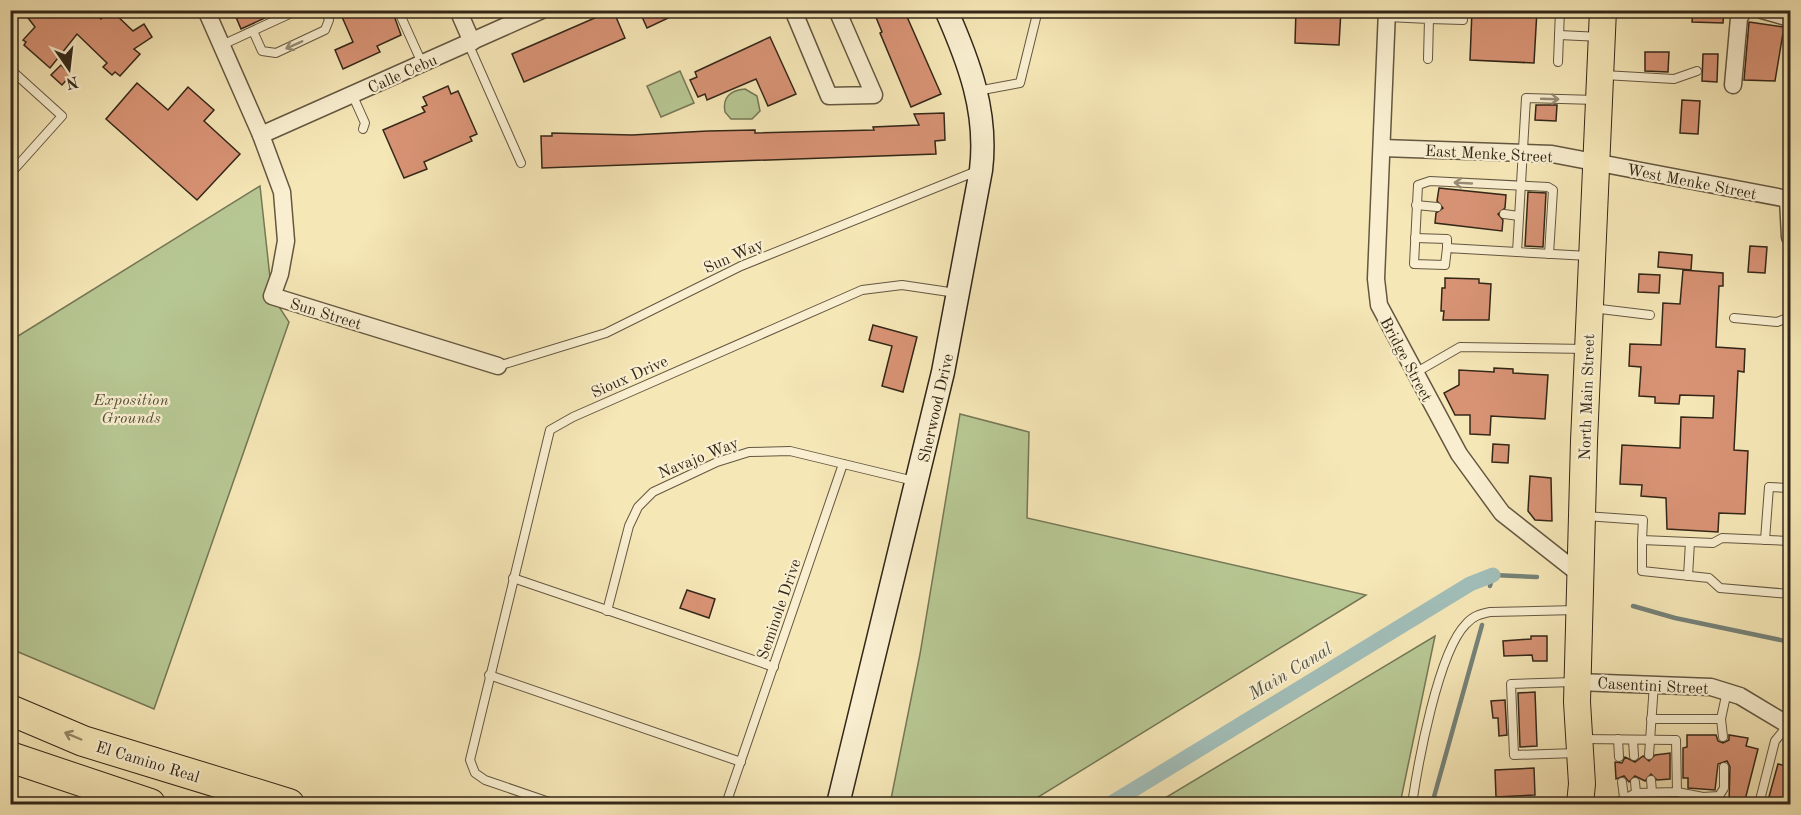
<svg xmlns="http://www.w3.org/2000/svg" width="1801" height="815" font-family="'Old Standard TT',serif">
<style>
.green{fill:#b7c793;stroke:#757756;stroke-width:1.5}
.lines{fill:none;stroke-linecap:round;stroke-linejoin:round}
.stream{stroke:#758279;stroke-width:4.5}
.canal{stroke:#a1beb9;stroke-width:15}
.building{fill:#d89375;stroke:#332718;stroke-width:1.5}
.lane-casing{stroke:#645740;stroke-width:10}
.street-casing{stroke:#645740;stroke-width:19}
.secondary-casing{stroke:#332718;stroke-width:25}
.primary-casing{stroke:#332718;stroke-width:28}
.highway-casing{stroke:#332718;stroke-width:32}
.lane{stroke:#f9efd0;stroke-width:8}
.street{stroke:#f9efd0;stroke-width:16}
.secondary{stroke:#f9efd0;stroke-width:22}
.primary{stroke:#f6e7b7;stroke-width:26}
.highway{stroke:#f6e7b7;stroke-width:30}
.oneway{stroke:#968b74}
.oneway2{stroke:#948768}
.labels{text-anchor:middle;stroke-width:4.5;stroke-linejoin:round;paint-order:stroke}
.street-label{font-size:16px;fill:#332718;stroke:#f9efd0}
.park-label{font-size:16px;font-style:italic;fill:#544f37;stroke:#f9efd0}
.water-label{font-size:18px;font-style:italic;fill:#545448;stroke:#f9efd0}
</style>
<rect width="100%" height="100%" fill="#f6e7b7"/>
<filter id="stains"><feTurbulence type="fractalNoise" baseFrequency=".00333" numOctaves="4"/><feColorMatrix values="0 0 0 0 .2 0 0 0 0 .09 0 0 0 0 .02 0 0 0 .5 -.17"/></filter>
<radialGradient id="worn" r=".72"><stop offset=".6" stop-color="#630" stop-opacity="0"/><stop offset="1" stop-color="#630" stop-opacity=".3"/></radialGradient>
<!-- green -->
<g class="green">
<polygon points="680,71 694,103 661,117 647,86"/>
<path d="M745 89 757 96 760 111 752 119H731L725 112C722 97 731 90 745 89Z"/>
<polygon points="260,186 272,296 289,322 154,709 11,649 10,341"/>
<polygon points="960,414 1029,432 1027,518 1366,595 1027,804 890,804 920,654"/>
<polygon points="1435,636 1400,804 1155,804"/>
</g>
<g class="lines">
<!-- stream -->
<g class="stream">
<polyline points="1490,586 1493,575 1537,577"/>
<polyline points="1633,606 1675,618 1790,642"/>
<polyline points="1432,804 1482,625"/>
</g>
<!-- canal -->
<polyline class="canal" points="1110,804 1470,584 1493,575"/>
</g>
<!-- building -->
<g class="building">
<polygon points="22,10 91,10 101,19 111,10 133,31 144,24 152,37 134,49 140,54 120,76 115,72 112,75 103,67 107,63 77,34 50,68 24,45 26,42 23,40 35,27"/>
<polygon points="233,10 282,10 241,29"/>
<polygon points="339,10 392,10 401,35 377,46 380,52 343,69 335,50 353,42"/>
<polygon points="613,10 625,38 524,82 512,54"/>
<polygon points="639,10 685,10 647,28"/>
<polygon points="873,10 904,10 941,94 911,107 880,33 882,32"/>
<polygon points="1296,10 1341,10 1339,45 1295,43"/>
<polygon points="1472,10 1537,10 1534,63 1470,60"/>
<polygon points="1693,10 1724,10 1723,23 1692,22"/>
<polygon points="1749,22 1784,27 1775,81 1744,80"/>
<polygon points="770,37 796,94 768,106 756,79 707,100 705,94 698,97 690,80 697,77 695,72"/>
<polygon points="1645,52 1669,52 1668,72 1645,71"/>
<polygon points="1703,54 1718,54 1717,82 1702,81"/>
<polygon points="61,65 71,75 62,85 51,75"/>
<polygon points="137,83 168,110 188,87 214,110 204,121 240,154 197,200 106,119"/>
<polygon points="448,86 451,94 458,91 477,134 470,137 472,141 424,162 427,169 404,178 383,130 425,112 422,107 427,105 423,97"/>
<polygon points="1682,100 1700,101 1698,134 1680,133"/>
<polygon points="1536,105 1557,105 1556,121 1535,120"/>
<polygon points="944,113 945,140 935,141 936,154 542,168 541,136 552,136 552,133 632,135 708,131 755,130 755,133 874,130 873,127 919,125 914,114"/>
<polygon points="1439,188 1506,195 1505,208 1498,214 1503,220 1502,231 1435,223 1436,213 1443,208 1437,201"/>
<polygon points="1528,192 1546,193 1543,247 1525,246"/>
<polygon points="1750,246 1767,247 1765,273 1748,272"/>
<polygon points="1659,252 1692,255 1691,270 1658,267"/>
<polygon points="1683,270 1723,273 1723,286 1719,286 1716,347 1745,349 1744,372 1738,371 1734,450 1748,451 1745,514 1719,513 1718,532 1667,529 1666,498 1641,496 1642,485 1620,484 1622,445 1680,448 1681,417 1713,418 1714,396 1680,395 1679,404 1655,403 1655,397 1639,396 1641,367 1629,366 1630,344 1661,345 1663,303 1680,304"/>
<polygon points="1639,274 1660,275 1659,293 1638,292"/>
<polygon points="1445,278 1479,279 1479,283 1491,284 1489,320 1443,320 1444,311 1441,311 1442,288 1445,288"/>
<polygon points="873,325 917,337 903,392 882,386 892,346 869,340"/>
<polygon points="1494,368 1513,369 1513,373 1548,375 1545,419 1491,416 1490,435 1470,434 1470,415 1455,415 1444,393 1459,385 1459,370 1494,372"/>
<polygon points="1493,444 1509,445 1508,463 1492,462"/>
<polygon points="1530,476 1551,478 1552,521 1535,520 1528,511"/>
<polygon points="687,590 715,599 709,618 680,608"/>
<polygon points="1531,636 1547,636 1547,661 1533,661 1532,655 1504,656 1503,641 1531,639"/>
<polygon points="1535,692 1537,746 1520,747 1518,693"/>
<polygon points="1505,700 1507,735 1499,736 1498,718 1493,718 1491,701"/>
<polygon points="1687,735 1716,735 1718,741 1723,743 1729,740 1729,735 1748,738 1746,746 1758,749 1744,804 1729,804 1730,767 1727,761 1718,764 1715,790 1688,788 1688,778 1683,778 1683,748 1687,747"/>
<polygon points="1670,753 1670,779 1657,780 1651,774 1645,781 1635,776 1629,782 1624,776 1616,779 1615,762 1622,763 1625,757 1635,762 1643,756 1649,761 1655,755"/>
<polygon points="1778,764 1791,767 1791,804 1767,804"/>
<polygon points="1534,768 1535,795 1496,797 1495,770"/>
</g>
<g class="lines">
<!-- lane casing -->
<g class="lane-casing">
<g id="lane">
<polyline points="398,10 422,63"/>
<polyline points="1387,17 1429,19 1428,59"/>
<polyline points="1429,19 1463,20"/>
<polyline points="253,31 262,51 276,53 325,30 329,20 325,10"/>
<polyline points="1559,35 1601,37"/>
<polyline points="468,43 521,163"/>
<polyline points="222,45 298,10"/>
<polyline points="1558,62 1560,10"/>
<polyline points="10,69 62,116 10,174"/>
<polyline points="1604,75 1674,79 1697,71"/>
<polyline points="977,91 1020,83 1038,10"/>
<polyline points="352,94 365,123 363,129"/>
<polyline points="1416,205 1437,207"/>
<polyline points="1504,214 1519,216"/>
<polyline points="1415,238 1447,239 1447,248"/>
<polyline points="1517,252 1447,248 1445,265 1414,264 1418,185 1430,181 1548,187 1553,190 1549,254"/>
<polyline points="1589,256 1517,252 1526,98 1596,100"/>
<polyline points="1592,308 1650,315"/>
<polyline points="1734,318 1777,322 1790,317"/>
<polyline points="498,366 606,333 741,266 977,171"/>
<polyline points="1415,373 1460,347 1587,349"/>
<polyline points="1585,516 1643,520 1642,540 1713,543 1722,538 1790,541"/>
<polyline points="1642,540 1642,571 1709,578 1720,588 1790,594"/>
<polyline points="1765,540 1769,487 1790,488"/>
<polyline points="1688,576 1690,542"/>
<polyline points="513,578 774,667"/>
<polyline points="607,611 629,526 638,507 653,492 717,462 749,452 790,451 914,481"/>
<polyline points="489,675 741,762"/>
<polyline points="1574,682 1511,684 1514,755 1577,753"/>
<polyline points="1651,719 1721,719 1727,691"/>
<polyline points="1721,719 1723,737"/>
<polyline points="1581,739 1676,740 1677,792 1636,793 1614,804"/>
<polyline points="1618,739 1619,757"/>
<polyline points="1633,740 1634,756"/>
<polyline points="1649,755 1654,684"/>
<polyline points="1651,780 1652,792"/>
<polyline points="1622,782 1624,797"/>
<polyline points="1635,782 1636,793"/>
<polyline points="1677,792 1703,797 1719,796 1724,788 1724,767"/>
<polyline points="555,804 485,780 475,773 470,760 550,430 573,417 862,290 902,285 956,293"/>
<polyline points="726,804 843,464"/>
<path d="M1412 804C1418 764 1438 652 1466 624 1473 616 1480 614 1490 612L1577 610"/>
<polyline points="1759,804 1775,741 1788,725"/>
</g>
</g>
<!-- street casing -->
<g class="street-casing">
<g id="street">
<polyline points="206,10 261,135 282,192 286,241 280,274 272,296 498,366"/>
<polyline points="458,10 472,42"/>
<polyline points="793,10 829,96 874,95 837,10"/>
<polyline points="1387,10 1376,279 1379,305 1459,454 1502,513 1582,576"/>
<polyline points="1762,10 1790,18"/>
<polyline points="1733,85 1739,18 1744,10"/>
<polyline points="261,135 542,10"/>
<polyline points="1382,148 1552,154 1788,199"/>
<polyline points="1790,199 1788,199 1790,237"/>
<polyline points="1577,682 1711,687 1740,696 1790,726"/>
</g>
</g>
<!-- secondary casing -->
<g class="secondary-casing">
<path id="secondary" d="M838 804 943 372 981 170C988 112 969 62 946 10"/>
</g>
<!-- primary casing -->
<g class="primary-casing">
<polyline id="primary" points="1580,804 1582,784 1577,702 1584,441 1603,10"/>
</g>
<!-- highway casing -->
<g class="highway-casing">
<g id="highway">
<polyline points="10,710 83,741 289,804"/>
<polyline points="10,757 150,804"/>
</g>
</g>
<!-- lane -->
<use href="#lane" class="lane"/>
<!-- street -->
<use href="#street" class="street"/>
<!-- secondary -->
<use href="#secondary" class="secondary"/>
<!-- primary -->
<use href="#primary" class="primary"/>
<!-- highway -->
<use href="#highway" class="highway"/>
</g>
<!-- one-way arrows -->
<defs><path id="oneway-shaft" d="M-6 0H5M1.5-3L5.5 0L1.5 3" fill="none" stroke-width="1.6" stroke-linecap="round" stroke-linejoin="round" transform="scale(1.5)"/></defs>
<g class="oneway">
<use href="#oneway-shaft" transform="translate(294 45) rotate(156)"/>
<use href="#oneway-shaft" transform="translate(1550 99) rotate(2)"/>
<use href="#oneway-shaft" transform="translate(1463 183) rotate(-177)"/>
</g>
<use class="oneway2" href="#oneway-shaft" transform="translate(73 736) rotate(-157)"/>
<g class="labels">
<!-- street labels -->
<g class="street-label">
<text transform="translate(402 73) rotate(-24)" y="6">Calle Cebu</text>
<text transform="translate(1489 153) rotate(3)" y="6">East Menke Street</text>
<text transform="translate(1692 181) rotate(11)" y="6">West Menke Street</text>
<text transform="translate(733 255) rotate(-24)" y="6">Sun Way</text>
<text transform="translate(326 313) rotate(17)" y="6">Sun Street</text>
<text transform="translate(1407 359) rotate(62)" y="6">Bridge Street</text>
<text transform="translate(629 376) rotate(-24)" y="6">Sioux Drive</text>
<text transform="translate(1586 397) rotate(-88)" y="6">North Main Street</text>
<text transform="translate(935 408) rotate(-77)" y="6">Sherwood Drive</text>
<text transform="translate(698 457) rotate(-22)" y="6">Navajo Way</text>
<text transform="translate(778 609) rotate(-71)" y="6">Seminole Drive</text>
<text transform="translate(1653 685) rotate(3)" y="6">Casentini Street</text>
<text transform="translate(148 761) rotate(17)" y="6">El Camino Real</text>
</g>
<!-- park labels -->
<g class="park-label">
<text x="131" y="405">Exposition<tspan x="131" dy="18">Grounds</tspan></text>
</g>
<!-- water labels -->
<g class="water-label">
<text transform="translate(1290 671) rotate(-31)" y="6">Main Canal</text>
</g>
</g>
<!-- margin -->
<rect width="1801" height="815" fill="none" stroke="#f6e7b7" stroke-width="36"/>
<rect x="12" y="12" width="1777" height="791" fill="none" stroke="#332718" stroke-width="3"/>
<rect x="18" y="18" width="1765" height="779" fill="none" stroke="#332718" stroke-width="1.5"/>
<!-- north arrow -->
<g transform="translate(69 69) rotate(166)" stroke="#f9efd0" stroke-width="4.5" paint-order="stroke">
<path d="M0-4.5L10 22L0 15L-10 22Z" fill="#332718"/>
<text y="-9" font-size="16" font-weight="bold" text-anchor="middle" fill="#332718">N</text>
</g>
<rect width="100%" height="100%" filter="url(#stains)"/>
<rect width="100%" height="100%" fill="url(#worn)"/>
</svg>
